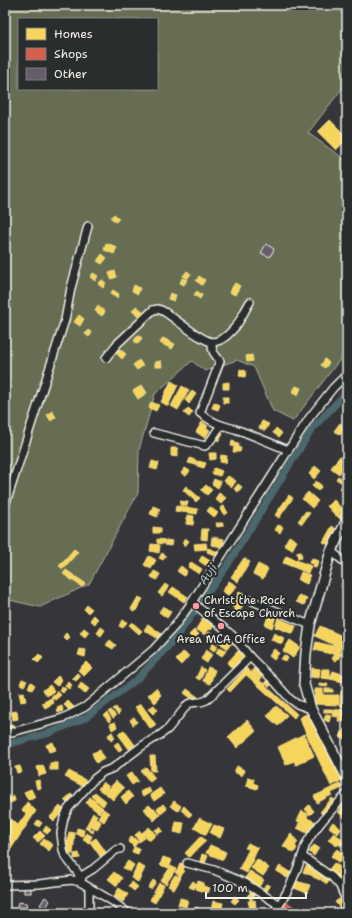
<svg xmlns="http://www.w3.org/2000/svg" width="352" height="918" font-family="'Shantell Sans',sans-serif">
<style>
.green{fill:#666d52;stroke:#adaf9d;fill-rule:evenodd}
.homes{fill:#f6d55c;stroke:#f5dd86}
.shops{fill:#d6604d;stroke:#df8c7c}
.lines{fill:none;stroke-linecap:round;stroke-linejoin:round}
.canal{stroke:#4b686e;stroke-width:7}
.building{fill:#675c6b;stroke:#f4f1e8}
.minor-casing{stroke:#f4f1e8;stroke-width:10}
.tertiary-casing{stroke:#f4f1e8;stroke-width:12}
.minor{stroke:#2a2d2e;stroke-width:7}
.tertiary{stroke:#2a2d2e;stroke-width:9}
.poi-dot{fill:#ff9aa2;stroke:#2a2d2e;stroke-width:1.5}
.labels{text-anchor:middle;stroke-width:4;stroke-linejoin:round;paint-order:stroke}
.poi-label{font-size:11px;fill:#f4f1e8;stroke:#2a2d2e;text-anchor:start}
.water-label{font-size:12px;font-style:italic;fill:#b0bab7;stroke:#2a2d2e}
</style>
<rect width="100%" height="100%" fill="#36363a"/>
<filter id="ink" filterUnits="userSpaceOnUse"><feTurbulence type="fractalNoise" baseFrequency=".025" numOctaves="2"/><feDisplacementMap in="SourceGraphic" scale="8" xChannelSelector="R" yChannelSelector="G"/><feConvolveMatrix kernelMatrix="1 2 1 2 8 2 1 2 1" color-interpolation-filters="sRGB"/></filter>
<g filter="url(#ink)">
<!-- green -->
<path class="green" d="M5 5H347V82L308 133 347 161V350L293 421 273 411 254 367 237 360 205 371 192 361 155 394 139 450 138 493 89 584 40 607 5 599ZM19 19H157V89H19Z"/>
<!-- homes -->
<g class="homes">
<polygon points="330,120 347,137 347,139 336,150 318,132"/>
<polygon points="114,214 119,218 116,222 111,218"/>
<polygon points="106,243 117,247 114,254 104,250"/>
<polygon points="102,254 107,258 102,264 97,261"/>
<polygon points="115,271 117,277 111,279 109,273"/>
<polygon points="187,271 191,274 187,279 183,276"/>
<polygon points="93,273 98,276 95,281 90,277"/>
<polygon points="199,276 205,280 202,285 196,281"/>
<polygon points="182,278 187,280 184,285 180,283"/>
<polygon points="102,280 106,283 103,288 98,284"/>
<polygon points="235,283 240,286 235,295 229,292"/>
<polygon points="134,285 140,288 138,294 132,291"/>
<polygon points="113,290 119,294 117,298 110,294"/>
<polygon points="197,291 202,295 200,299 194,295"/>
<polygon points="170,293 176,295 174,301 168,299"/>
<polygon points="98,306 105,312 102,316 95,311"/>
<polygon points="136,306 144,312 140,317 132,311"/>
<polygon points="79,315 84,319 80,326 74,322"/>
<polygon points="88,330 92,333 89,337 85,334"/>
<polygon points="138,335 142,338 138,344 134,341"/>
<polygon points="163,338 175,344 172,349 160,343"/>
<polygon points="120,349 126,354 122,359 116,353"/>
<polygon points="252,355 253,361 247,362 246,356"/>
<polygon points="325,359 329,363 325,368 321,365"/>
<polygon points="139,360 143,366 137,370 133,365"/>
<polygon points="161,361 162,367 155,367 155,362"/>
<polygon points="240,369 246,371 245,377 239,376"/>
<polygon points="171,381 178,385 168,406 161,402"/>
<polygon points="229,382 229,389 223,389 223,383"/>
<polygon points="142,385 147,393 138,399 133,391"/>
<polygon points="182,386 189,390 178,410 171,406"/>
<polygon points="296,386 301,388 298,395 292,393"/>
<polygon points="192,391 196,394 189,404 185,400"/>
<rect x="223" y="397" width="5" height="6"/>
<polygon points="151,402 159,405 156,411 149,408"/>
<polygon points="214,402 220,405 218,410 212,408"/>
<polygon points="188,408 193,412 189,417 184,413"/>
<polygon points="52,411 56,417 51,421 47,415"/>
<polygon points="262,421 269,424 265,431 259,428"/>
<polygon points="202,422 208,426 206,428 210,430 205,438 196,432"/>
<polygon points="340,423 346,427 340,435 334,431"/>
<polygon points="276,428 282,433 279,437 273,433"/>
<polygon points="217,431 223,434 219,441 213,438"/>
<polygon points="232,440 235,441 235,443 239,444 238,447 231,446"/>
<polygon points="234,447 241,448 240,452 233,452"/>
<polygon points="171,448 178,448 178,457 171,456"/>
<polygon points="209,453 216,453 216,459 210,460"/>
<polygon points="221,455 227,456 226,463 220,462"/>
<polygon points="340,456 347,462 347,467 345,469 343,468 339,474 331,468"/>
<polygon points="190,458 197,461 196,465 188,463"/>
<polygon points="152,461 159,463 157,470 150,468"/>
<polygon points="198,461 206,463 204,468 197,466"/>
<polygon points="315,466 321,471 314,479 309,474"/>
<polygon points="185,468 190,471 186,476 181,473"/>
<polygon points="214,468 222,471 220,476 212,474"/>
<polygon points="228,476 236,481 232,487 224,481"/>
<polygon points="338,476 344,480 342,483 336,479"/>
<polygon points="214,479 221,482 218,488 212,484"/>
<polygon points="316,481 322,486 318,491 312,486"/>
<polygon points="346,481 347,482 347,494 340,488"/>
<polygon points="238,484 242,487 238,492 234,489"/>
<polygon points="206,485 212,490 207,495 201,490"/>
<polygon points="186,486 200,498 196,502 183,490"/>
<polygon points="308,492 318,501 312,508 302,499"/>
<polygon points="219,493 226,498 221,504 215,499"/>
<polygon points="289,495 293,498 279,518 275,515"/>
<polygon points="334,500 343,510 336,516 327,506"/>
<polygon points="180,501 188,502 187,506 180,505"/>
<polygon points="153,506 160,509 157,517 150,514"/>
<polygon points="176,506 198,509 197,514 175,511"/>
<polygon points="224,506 228,513 224,515 220,508"/>
<polygon points="210,507 218,513 214,517 207,511"/>
<polygon points="345,510 347,515 341,520 337,516"/>
<polygon points="306,511 310,513 302,524 298,521"/>
<polygon points="187,515 194,516 193,525 186,524"/>
<polygon points="216,523 223,523 223,526 217,527"/>
<polygon points="278,525 283,527 280,533 275,530"/>
<polygon points="332,526 336,529 328,545 323,542"/>
<polygon points="153,527 161,528 161,533 153,533"/>
<polygon points="202,529 208,529 207,540 201,539"/>
<polygon points="289,536 297,541 292,550 284,545"/>
<polygon points="212,537 224,539 223,547 211,545"/>
<polygon points="185,538 189,541 185,546 182,543"/>
<polygon points="157,539 165,540 164,544 157,543"/>
<polygon points="166,540 172,541 171,546 165,545"/>
<polygon points="206,543 207,549 195,550 194,544"/>
<polygon points="151,544 160,545 159,553 150,551"/>
<polygon points="208,548 221,553 219,557 207,552"/>
<polygon points="74,549 78,552 63,569 59,566"/>
<polygon points="297,552 301,552 302,558 298,559"/>
<polygon points="162,553 166,556 163,560 159,558"/>
<polygon points="149,556 156,560 151,569 144,565"/>
<polygon points="202,556 215,564 211,569 199,561"/>
<polygon points="286,556 311,566 308,573 283,563"/>
<polygon points="244,558 250,562 238,582 231,577"/>
<polygon points="312,558 319,561 316,568 312,567 313,564 309,563"/>
<polygon points="191,562 202,569 199,574 188,567"/>
<polygon points="258,564 268,569 263,579 253,574"/>
<polygon points="181,566 187,571 184,576 177,571"/>
<polygon points="66,570 85,583 82,587 63,574"/>
<polygon points="154,571 160,574 157,580 151,577"/>
<polygon points="301,572 310,575 307,584 298,580"/>
<polygon points="229,581 237,586 229,596 222,591"/>
<polygon points="343,581 347,582 347,589 341,587"/>
<polygon points="165,584 169,587 162,596 158,593"/>
<polygon points="173,587 188,597 184,602 169,592"/>
<polygon points="239,592 247,596 240,611 232,607"/>
<polygon points="299,595 307,599 304,605 296,602"/>
<polygon points="138,597 143,599 135,612 131,609"/>
<polygon points="87,605 92,609 88,613 84,609"/>
<polygon points="163,606 171,612 167,618 159,612"/>
<polygon points="234,609 245,613 243,619 232,615"/>
<polygon points="269,613 276,616 272,628 265,625"/>
<polygon points="94,615 98,619 95,624 90,620"/>
<polygon points="203,618 214,626 211,630 209,629 205,635 196,629"/>
<polygon points="278,618 296,626 293,634 275,627"/>
<polygon points="122,620 127,622 123,628 119,626"/>
<polygon points="132,622 142,631 139,634 129,625"/>
<polygon points="148,624 163,635 160,640 144,630"/>
<polygon points="320,626 347,638 340,652 342,654 338,659 335,661 332,659 334,655 332,654 334,645 315,636"/>
<polygon points="101,627 105,630 101,636 97,633"/>
<polygon points="84,628 89,632 85,637 80,633"/>
<polygon points="194,630 199,634 194,640 189,635"/>
<polygon points="209,632 214,634 211,639 206,636"/>
<polygon points="66,633 70,637 67,641 63,637"/>
<polygon points="274,633 284,638 282,644 271,640"/>
<polygon points="217,635 222,639 218,643 213,640"/>
<polygon points="225,637 232,643 227,649 220,643"/>
<polygon points="110,640 116,645 113,649 106,645"/>
<polygon points="290,640 300,647 293,658 283,651"/>
<polygon points="316,642 333,646 331,654 314,650"/>
<polygon points="213,643 218,646 214,651 210,648"/>
<polygon points="220,647 226,651 222,656 216,652"/>
<polygon points="80,649 86,650 85,657 78,655"/>
<polygon points="274,649 279,653 274,660 269,656"/>
<polygon points="206,650 212,654 207,663 201,659"/>
<polygon points="238,651 246,659 235,671 227,663"/>
<polygon points="183,652 189,656 181,665 176,660"/>
<polygon points="39,654 43,658 38,663 34,659"/>
<polygon points="284,655 288,658 286,662 281,659"/>
<polygon points="86,662 92,668 84,676 78,670"/>
<polygon points="201,667 205,670 200,680 196,678"/>
<polygon points="208,667 215,670 210,684 203,681"/>
<polygon points="246,668 297,714 294,718 243,672"/>
<polygon points="254,668 263,676 260,680 251,672"/>
<polygon points="312,668 320,669 319,678 311,677"/>
<polygon points="322,669 330,669 330,679 321,678"/>
<polygon points="333,671 345,675 343,682 330,679"/>
<polygon points="243,672 246,675 230,692 227,689"/>
<polygon points="77,673 81,676 76,681 72,678"/>
<polygon points="58,676 62,680 57,686 52,682"/>
<polygon points="22,679 27,681 24,686 20,684"/>
<polygon points="268,679 273,683 269,687 264,683"/>
<polygon points="68,681 72,685 69,689 65,686"/>
<polygon points="31,682 35,685 32,690 28,687"/>
<polygon points="81,683 89,689 85,694 78,688"/>
<polygon points="319,683 328,684 327,687 319,686"/>
<polygon points="50,685 54,691 47,696 43,690"/>
<polygon points="62,686 66,689 63,693 59,690"/>
<polygon points="156,688 161,695 158,698 159,699 155,703 148,695"/>
<polygon points="187,689 198,697 195,701 184,693"/>
<polygon points="315,689 323,689 323,695 339,695 339,705 314,704"/>
<rect x="325" y="689" width="8" height="3"/>
<polygon points="57,691 61,695 55,700 51,697"/>
<polygon points="341,691 347,692 347,707 340,706"/>
<polygon points="24,692 26,701 21,702 19,693"/>
<polygon points="51,698 54,703 45,708 42,703"/>
<polygon points="68,701 75,708 71,712 64,705"/>
<polygon points="141,704 156,725 150,728 135,707"/>
<polygon points="154,705 158,710 153,714 148,709"/>
<polygon points="62,706 63,711 58,713 57,708"/>
<polygon points="276,706 287,715 278,726 267,716"/>
<polygon points="116,707 120,713 118,715 113,709"/>
<polygon points="346,708 347,708 346,722 338,721 340,709 345,710"/>
<rect x="324" y="709" width="8" height="3"/>
<polygon points="333,709 339,710 338,717 332,716"/>
<polygon points="111,710 116,716 113,718 108,712"/>
<polygon points="17,711 18,719 13,720 11,712"/>
<polygon points="107,713 111,719 109,722 104,716"/>
<polygon points="306,714 317,726 342,780 331,786 299,718"/>
<polygon points="326,714 331,715 329,722 324,720"/>
<polygon points="134,717 137,722 133,725 130,720"/>
<polygon points="247,720 256,731 237,748 228,737"/>
<polygon points="115,722 117,727 112,730 110,724"/>
<polygon points="14,724 15,728 8,729 7,726"/>
<polygon points="344,729 347,729 347,740 340,737"/>
<polygon points="124,730 135,745 129,749 118,734"/>
<polygon points="112,732 115,738 111,741 108,735"/>
<polygon points="304,734 314,756 296,765 294,761 286,765 278,747"/>
<polygon points="53,742 56,750 49,752 46,745"/>
<polygon points="118,742 122,749 119,751 114,745"/>
<polygon points="100,750 104,759 96,763 92,753"/>
<polygon points="150,756 155,756 156,771 151,771"/>
<rect x="50" y="763" width="8" height="7"/>
<polygon points="43,765 46,774 39,776 37,767"/>
<polygon points="20,766 22,772 17,773 15,767"/>
<polygon points="237,766 244,770 242,776 234,772"/>
<polygon points="146,767 155,778 150,782 141,771"/>
<polygon points="69,771 87,781 84,787 65,777"/>
<polygon points="132,772 138,781 132,785 126,776"/>
<polygon points="248,777 254,779 253,783 258,785 257,789 246,786"/>
<polygon points="39,780 41,788 37,789 35,781"/>
<polygon points="116,781 124,788 113,800 105,793"/>
<polygon points="103,782 109,787 104,793 98,789"/>
<polygon points="340,784 342,788 331,793 329,789"/>
<polygon points="148,787 151,792 143,797 140,792"/>
<polygon points="160,788 164,794 154,801 150,795"/>
<polygon points="31,789 35,797 28,800 24,792"/>
<polygon points="329,789 332,795 324,799 321,793"/>
<polygon points="128,791 133,797 126,804 121,797"/>
<polygon points="95,792 106,801 103,806 91,796"/>
<polygon points="321,793 324,799 317,803 314,796"/>
<polygon points="71,794 76,799 69,805 64,800"/>
<polygon points="14,796 15,801 10,803 9,798"/>
<polygon points="90,797 103,808 99,813 86,803"/>
<polygon points="332,798 337,802 325,816 320,812"/>
<polygon points="174,801 181,806 178,811 170,806"/>
<polygon points="27,802 36,811 11,849 5,842 5,827 10,819 18,825 26,814 22,810"/>
<polygon points="163,804 167,809 161,814 157,809"/>
<polygon points="149,805 153,809 148,814 144,809"/>
<polygon points="309,805 314,811 310,815 305,809"/>
<polygon points="344,805 347,808 347,820 338,812"/>
<polygon points="60,806 64,810 54,821 50,817"/>
<polygon points="184,806 192,814 189,817 181,810"/>
<polygon points="154,808 160,815 154,821 148,814"/>
<polygon points="103,809 109,813 104,822 98,818"/>
<polygon points="302,811 308,814 307,818 316,822 313,828 297,821"/>
<polygon points="93,813 97,815 89,828 94,830 93,833 85,828"/>
<polygon points="96,818 101,822 97,830 91,826"/>
<polygon points="199,818 212,824 206,835 194,828"/>
<polygon points="38,820 42,823 39,827 35,824"/>
<polygon points="176,822 184,823 182,834 174,832"/>
<polygon points="333,822 341,829 338,834 329,827"/>
<polygon points="299,823 312,828 309,834 297,828"/>
<polygon points="214,825 224,829 220,838 210,833"/>
<polygon points="46,826 51,830 47,834 43,831"/>
<polygon points="149,827 156,835 149,841 142,833"/>
<polygon points="160,827 163,831 157,834 155,830"/>
<polygon points="77,828 84,830 83,836 76,834"/>
<polygon points="40,831 45,836 38,842 33,838"/>
<polygon points="140,831 145,838 139,842 135,835"/>
<polygon points="69,832 75,833 73,854 66,854"/>
<polygon points="86,833 92,836 89,843 83,840"/>
<polygon points="334,833 342,839 341,841 343,842 341,846 338,844 337,846 328,840"/>
<polygon points="291,834 298,842 295,846 297,848 294,853 283,846"/>
<polygon points="132,836 138,842 134,847 128,841"/>
<polygon points="201,836 206,841 189,857 185,853"/>
<polygon points="96,838 108,855 102,859 90,842"/>
<polygon points="44,839 53,845 49,851 40,844"/>
<polygon points="248,843 258,848 247,873 239,869 249,849 245,848"/>
<polygon points="210,845 226,852 223,860 206,853"/>
<polygon points="314,845 319,848 314,856 309,852"/>
<polygon points="134,847 140,849 138,854 132,852"/>
<polygon points="337,849 345,855 339,863 331,856"/>
<polygon points="79,853 80,858 74,859 74,854"/>
<polygon points="202,854 208,856 205,863 200,861"/>
<polygon points="163,857 172,860 169,868 160,865"/>
<polygon points="257,859 269,868 263,876 251,868"/>
<polygon points="128,861 134,865 130,872 123,868"/>
<polygon points="180,863 185,865 183,870 185,871 180,877 175,872 178,869"/>
<polygon points="334,863 340,867 334,875 328,871"/>
<polygon points="138,864 145,868 138,882 131,878"/>
<polygon points="307,864 316,868 313,876 303,872"/>
<polygon points="344,864 347,867 347,874 342,881 335,875"/>
<polygon points="171,866 176,869 166,884 161,881"/>
<polygon points="280,866 291,873 287,878 276,871"/>
<polygon points="316,870 323,873 320,880 313,877"/>
<polygon points="250,871 264,880 258,888 245,878"/>
<polygon points="114,872 122,878 117,886 108,879"/>
<polygon points="324,874 331,878 327,884 321,880"/>
<polygon points="175,875 181,878 174,890 168,886"/>
<polygon points="153,880 156,882 151,889 148,888"/>
<polygon points="193,881 197,884 194,889 189,887"/>
<polygon points="198,881 204,883 203,886 210,888 208,893 196,889"/>
<polygon points="296,881 310,885 307,893 294,888"/>
<polygon points="132,882 138,887 134,891 128,886"/>
<polygon points="159,883 164,885 155,903 150,900"/>
<polygon points="266,884 270,886 266,893 262,890"/>
<polygon points="119,888 128,894 123,902 114,896"/>
<polygon points="252,891 256,894 251,900 247,896"/>
<polygon points="235,896 239,900 235,904 231,901"/>
<polygon points="180,898 188,900 186,907 178,905"/>
<polygon points="339,899 344,905 340,908 335,902"/>
<polygon points="255,900 256,908 250,909 248,901"/>
<polygon points="213,901 223,903 221,913 211,910"/>
<polygon points="196,907 207,913 193,913"/>
</g>
<!-- shops -->
<polygon class="shops" points="287,902 299,911 298,913 287,913 285,912 286,910 283,908"/>
<g class="lines">
<!-- canal -->
<polyline class="canal" points="5,745 49,733 85,718 136,680 174,640 227,566 312,429 347,392"/>
</g>
<!-- building -->
<g class="building">
<polygon points="266,244 274,249 270,257 261,253"/>
<rect x="24" y="888" width="7" height="5"/>
<polygon points="45,897 50,901 45,909 40,905"/>
<polygon points="18,902 27,903 26,908 17,907"/>
</g>
<g class="lines">
<!-- minor casing -->
<g class="minor-casing">
<g id="minor">
<path d="M212 342C212 354 214 353 220 361L200 413C213 423 220 425 235 429 253 435 270 443 288 450"/>
<path d="M106 358 116 345 153 310 158 309 163 311C175 318 202 342 213 342 223 341 230 333 236 326 241 319 245 310 250 302"/>
<path d="M154 433 205 446C212 441 215 432 221 426"/>
<polyline points="5,506 65,320 71,288 88,226"/>
<polyline points="331,551 347,564"/>
<polyline points="250,600 310,625"/>
<polyline points="192,602 232,635 250,657 275,682 290,699 297,704 311,709"/>
<polyline points="5,734 63,718 85,707 96,698 153,650 174,627 192,602 298,435 310,417 333,388 347,374"/>
<polyline points="302,856 332,877 340,886 345,898"/>
<polyline points="187,863 214,870 245,883 279,905"/>
<path d="M80 882 78 873 65 856 63 850 61 833 64 818 68 809 94 779 103 772 113 768 142 746 160 735 168 729 188 704C195 701 202 704 208 699L250 657"/>
<polyline points="80,882 83,875 93,869 116,850 120,849"/>
<polyline points="5,885 39,884 72,880 80,882 112,901 128,913"/>
<polyline points="89,888 89,913"/>
<path d="M273 913C286 898 294 877 301 859 303 854 304 849 306 844 316 826 332 809 347 794"/>
</g>
</g>
<!-- tertiary casing -->
<g class="tertiary-casing">
<polyline id="tertiary" points="347,520 331,551 310,625 306,653 304,684 311,709 347,778"/>
</g>
<!-- minor -->
<use href="#minor" class="minor"/>
<!-- tertiary -->
<use href="#tertiary" class="tertiary"/>
</g>
</g>
<!-- markers -->
<g class="poi-dot">
<circle cx="196" cy="606" r="4"/>
<circle cx="221" cy="626" r="4"/>
</g>
<g class="labels">
<!-- poi labels -->
<g class="poi-label">
<text x="204" y="604">Christ the Rock<tspan x="204" dy="13">of Escape Church</tspan></text>
<text x="221" y="643" text-anchor="middle">Area MCA Office</text>
</g>
<!-- water labels -->
<g class="water-label">
<text transform="translate(208 574) rotate(-55)" y="4">Auji</text>
</g>
</g>
<!-- margin -->
<rect width="352" height="918" fill="none" stroke="#2a2d2e" stroke-width="20"/>
<rect x="10" y="10" width="332" height="898" fill="none" stroke="#f4f1e8" stroke-width="1.5" filter="url(#ink)"/>
<!-- legend -->
<rect x="18" y="18" width="140" height="72" fill="#2a2d2e" stroke="#7b7b78"/>
<rect x="26" y="28" width="20" height="12" fill="#f6d55c" stroke="#7b7b78"/>
<text x="54" y="38" font-size="12" fill="#f4f1e8">Homes</text>
<rect x="26" y="48" width="20" height="12" fill="#d6604d" stroke="#7b7b78"/>
<text x="54" y="58" font-size="12" fill="#f4f1e8">Shops</text>
<rect x="26" y="68" width="20" height="12" fill="#675c6b" stroke="#7b7b78"/>
<text x="54" y="78" font-size="12" fill="#f4f1e8">Other</text>
<!-- scale -->
<path d="M206 892v6h100v-6" fill="none" stroke="#f4f1e8" stroke-width="2"/>
<text x="212" y="892" font-size="12" fill="#f4f1e8" stroke="#2a2d2e" stroke-width="3" paint-order="stroke">100 m</text>
</svg>
